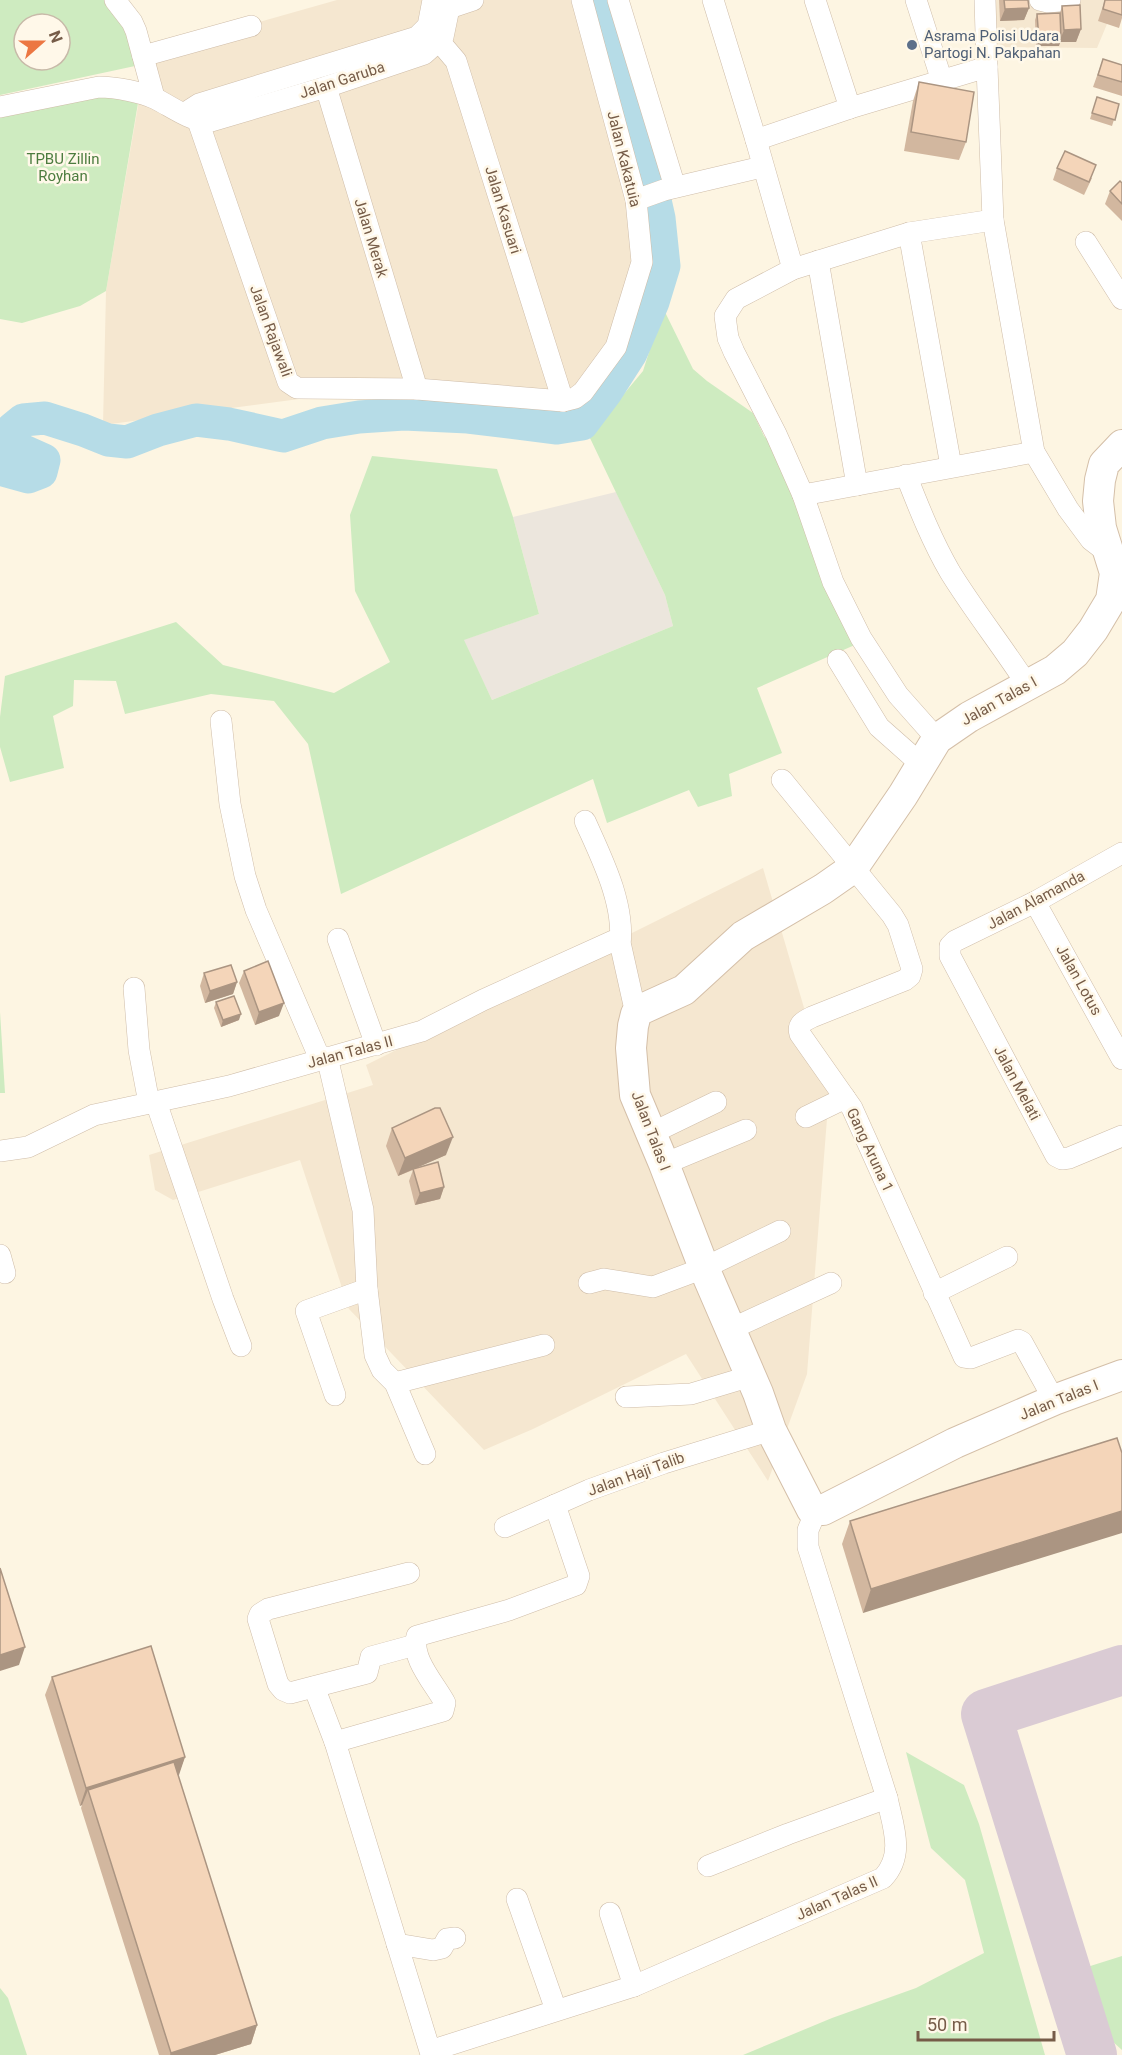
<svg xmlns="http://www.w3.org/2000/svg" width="1122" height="2055" font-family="Roboto,sans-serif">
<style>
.residential{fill:#f5e7d0}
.industrial{fill:#ece6dd}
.green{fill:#ceebc0;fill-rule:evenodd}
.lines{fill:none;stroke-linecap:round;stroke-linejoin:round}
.river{stroke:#b6dce7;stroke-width:33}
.taxiway{stroke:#dacbd4;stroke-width:50}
.street-casing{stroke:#cfbda9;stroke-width:22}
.secondary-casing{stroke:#d4bfa8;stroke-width:32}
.street{stroke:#fff;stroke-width:21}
.secondary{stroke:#fff;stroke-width:30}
.wall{fill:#d2b79f}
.shaded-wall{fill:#ab9582}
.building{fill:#f4d5b9;stroke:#ab9582;stroke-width:1.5}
.service-dot{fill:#5c6f8a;stroke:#fff8e9;stroke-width:2}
.labels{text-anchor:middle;stroke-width:5;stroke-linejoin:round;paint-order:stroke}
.service-label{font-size:15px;fill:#4e5e75;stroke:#fff8e9;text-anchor:start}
.street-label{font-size:15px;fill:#765c48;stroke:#fff8e9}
.park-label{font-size:15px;fill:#4c7c3f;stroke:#fff8e9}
</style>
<rect width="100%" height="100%" fill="#fdf5e2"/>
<!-- residential -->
<g class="residential">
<polygon points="337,0 590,0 649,205 653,259 615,353 581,390 344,393 103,425 106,291 147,54"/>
<polygon points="994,0 1117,0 1097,48 997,47"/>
<polygon points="763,868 829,1093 807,1374 768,1481 686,1354 533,1429 484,1450 349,1309 300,1160 173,1200 155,1190 149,1155 373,1085 366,1065"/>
</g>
<!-- industrial -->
<polygon class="industrial" points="616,492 665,595 673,626 492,700 463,640 539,614 513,517"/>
<!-- green -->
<g class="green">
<path d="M0 0H109L124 16 135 66 0 95ZM24 24H60V60H24Z"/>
<polygon points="111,93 138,103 106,291 80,306 22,323 0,319 0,114"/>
<polygon points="663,308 693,369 707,381 753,413 764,436 774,447 857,644 757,688 782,753 729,774 732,796 698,807 689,790 607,823 593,779 341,894 308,744 274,701 211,694 125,714 116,681 74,680 73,706 53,716 64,768 10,782 0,747 0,717 5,676 176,622 223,665 334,693 390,662 355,591 350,515 372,456 497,469 513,517 539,614 464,640 492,700 673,626 665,595 589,436 643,371"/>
<polygon points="0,1012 5,1093 0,1093"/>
<polygon points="906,1752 964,1785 979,1824 1045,2055 743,2055 832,2018 916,1988 984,1953 965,1880 931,1848"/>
<polygon points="1122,1956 1122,2050 1111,2040 1084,1968"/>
<polygon points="0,1988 8,1998 27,2055 0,2055"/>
</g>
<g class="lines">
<!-- river -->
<polyline class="river" points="0,469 28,477 41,472 44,460 15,447 12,429 23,420 45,418 83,430 108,440 127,442 158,430 196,420 229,424 283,436 322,423 359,417 404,414 468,417 557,428 582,424 606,392 631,353 653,302 664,266 659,218 644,151 600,0"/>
<!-- taxiway -->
<polyline class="taxiway" points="1092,2055 986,1714 1122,1670"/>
<!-- street casing -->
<g class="street-casing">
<g id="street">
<polyline points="115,0 132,22 136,31 154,97"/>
<polyline points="618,0 675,187"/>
<polyline points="713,0 756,140"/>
<polyline points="815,0 850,108"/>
<polyline points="916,0 942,81"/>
<polyline points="1040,0 1048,2 1070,0"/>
<polyline points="427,27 456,61 563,401"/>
<polyline points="143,56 251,26"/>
<polyline points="987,67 993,220 1034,452 1068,509 1091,540 1108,553"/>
<polyline points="326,87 417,389"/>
<path d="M0 107 99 87C115 87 142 92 156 99 172 107 189 120 208 122L326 87 424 54 443 37 449 8 473 0"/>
<polyline points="185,113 199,104 417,37 428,26 433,0"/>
<polyline points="198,121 288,382 297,388 417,389 563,401 575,398 583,392 616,347 642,262 636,200 582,0"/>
<polyline points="636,200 664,190 762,167"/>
<polyline points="909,233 951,466"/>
<polyline points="1086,242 1122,299"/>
<polyline points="818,261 857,485"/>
<polyline points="793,269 756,140 850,108 987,67 985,0"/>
<path d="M906 475C919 508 932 541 950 572 974 611 1003 647 1028 686"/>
<polyline points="803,495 1034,452"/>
<polyline points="838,660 879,727 922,765"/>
<polyline points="221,721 230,804 245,876 256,910 320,1059"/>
<polyline points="937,739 898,695 861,638 833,582 803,495 776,434 734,352 728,338 725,316 736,299 793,269 909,233 993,220"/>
<path d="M782 780 892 915 898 925 912 969 910 976 905 980 812 1017C804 1021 797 1024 800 1034L852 1108 964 1357 971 1358 1018 1340 1022 1342 1054 1400"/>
<path d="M585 821C601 857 625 903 620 945"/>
<polyline points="1122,853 1035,902 955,941 950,946 950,956 1056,1156 1062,1159 1069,1158 1122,1136"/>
<polyline points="1035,902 1122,1059"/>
<polyline points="338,939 376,1045"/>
<polyline points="134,988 139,1050 149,1103"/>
<polyline points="327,1057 363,1210 367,1289 375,1355 382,1370 395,1383 425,1454"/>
<polyline points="156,1102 223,1299 241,1346"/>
<polyline points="806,1117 845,1098"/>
<polyline points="650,1134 716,1102"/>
<polyline points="0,1151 28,1147 94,1115 229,1086 422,1031 483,1000 613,941 617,941 621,947 636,1014"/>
<polyline points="664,1164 746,1130"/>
<polyline points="0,1255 5,1273"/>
<polyline points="589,1283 604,1279 653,1287 704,1268 780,1231"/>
<polyline points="934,1293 1007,1257"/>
<polyline points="731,1329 831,1283"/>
<polyline points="395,1383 544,1345"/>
<polyline points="335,1395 306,1311 367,1289"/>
<polyline points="626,1397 691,1394 751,1376"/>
<polyline points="505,1527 589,1490 664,1463 771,1430"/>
<polyline points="409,1573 268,1609 260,1614 258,1619 278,1684 283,1690 290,1693 367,1673 371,1657 415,1645"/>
<path d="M314 1687 335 1742 430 2051 634 1986 883 1878C905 1855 893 1826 887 1798L808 1547V1530L816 1511"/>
<path d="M335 1742 443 1711 445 1703C435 1684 410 1658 417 1636L509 1610 576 1585 579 1576 555 1505"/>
<polyline points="708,1866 788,1834 887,1798"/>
<polyline points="517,1899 556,2010"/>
<polyline points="610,1913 634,1986"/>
<polyline points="397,1944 433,1950 442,1948 447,1939 455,1938"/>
</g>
</g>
<!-- secondary casing -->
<g class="secondary-casing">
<polyline id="secondary" points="1122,445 1104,464 1100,480 1098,501 1101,528 1115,573 1111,600 1093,630 1075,653 1055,670 969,717 937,739 903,795 853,868 823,889 743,936 684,990 640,1010 636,1014 633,1026 631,1048 635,1095 664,1164 704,1268 758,1393 771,1430 812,1510 823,1510 955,1443 1054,1400 1122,1375"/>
</g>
<!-- street -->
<use href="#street" class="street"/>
<!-- secondary -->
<use href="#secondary" class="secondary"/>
</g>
<!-- wall -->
<g class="wall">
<polygon points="999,0 1028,0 1029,8 1024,20 1000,21"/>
<polygon points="1105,0 1122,0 1122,18 1119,28 1098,21"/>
<polygon points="1062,6 1081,29 1076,42 1060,42 1059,46 1036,46 1035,20 1037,14 1060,13"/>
<polygon points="1103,59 1122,65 1122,96 1093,87"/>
<polygon points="919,82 966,142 959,160 904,151 913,101"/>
<polygon points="1097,97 1119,104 1112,126 1090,119"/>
<polygon points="1057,168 1092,178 1084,195 1053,180"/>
<polygon points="1122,183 1122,221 1105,204 1110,191"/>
<polygon points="244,971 279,1016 255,1025 239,983"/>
<polygon points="204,973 237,982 233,994 205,1003 200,986"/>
<polygon points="216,1002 239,1020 221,1027 214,1008"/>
<polygon points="392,1128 446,1155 418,1167 444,1187 440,1199 415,1205 409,1181 413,1170 398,1176 386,1146"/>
<polygon points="1117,1438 863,1613 842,1544 850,1521"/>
<polygon points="52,1677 185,1757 178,1775 257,2025 251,2044 215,2055 159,2055 81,1808 82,1805 80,1806 45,1695"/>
</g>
<!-- shaded-wall -->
<g class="shaded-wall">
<polygon points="1029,8 1024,20 1000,21 1005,9"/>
<polygon points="1081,29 1076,42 1060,42 1059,46 1036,46 1039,40 1060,40 1064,30"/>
<polygon points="237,982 233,994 205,1003 210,991"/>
<polygon points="284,1003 279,1016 255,1025 259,1012"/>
<polygon points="241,1014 239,1020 221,1027 223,1020"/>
<polygon points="453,1137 446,1155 398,1176 405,1158"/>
<polygon points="444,1187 440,1199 415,1205 420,1193"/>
<polygon points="1122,1511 1122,1533 863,1613 871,1589"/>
<polygon points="25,1647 19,1665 0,1671 0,1655"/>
<polygon points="185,1757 179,1775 92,1802 88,1790 82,1805 80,1806 86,1788"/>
<polygon points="257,2025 251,2044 215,2055 170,2055 171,2053"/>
</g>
<!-- building -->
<g class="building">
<polygon points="1004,0 1028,0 1029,8 1005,9"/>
<polygon points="1105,0 1122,0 1122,15 1103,9"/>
<polygon points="1080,5 1081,29 1064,30 1062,6"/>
<polygon points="1060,13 1061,40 1039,40 1037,14"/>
<polygon points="1103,59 1122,65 1122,82 1098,75"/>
<polygon points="919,82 974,92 966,142 911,132"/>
<polygon points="1097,97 1119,104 1115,120 1092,113"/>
<polygon points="1065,151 1096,165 1089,182 1057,168"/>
<polygon points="1120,181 1122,183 1122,204 1110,191"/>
<polygon points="268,961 284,1003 259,1012 244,971"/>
<polygon points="231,965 237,982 210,991 204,973"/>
<polygon points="234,996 241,1014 223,1020 216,1002"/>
<polygon points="435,1108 440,1108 453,1137 405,1158 392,1128"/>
<polygon points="438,1162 444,1187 420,1193 413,1169"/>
<polygon points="1117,1438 1122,1453 1122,1511 871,1589 850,1521"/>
<polygon points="0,1568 25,1647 0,1655"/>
<polygon points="151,1646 185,1757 86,1788 52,1677"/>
<polygon points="174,1762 257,2025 171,2053 88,1790"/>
</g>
<!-- markers -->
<circle class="service-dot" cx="912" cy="45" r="6"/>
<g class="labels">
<!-- service labels -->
<g class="service-label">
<text x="924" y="41">Asrama Polisi Udara<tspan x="924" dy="17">Partogi N. Pakpahan</tspan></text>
</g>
<!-- street labels -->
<g class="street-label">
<text transform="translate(342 80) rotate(-18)" y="5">Jalan Garuba</text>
<text transform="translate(624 159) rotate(76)" y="5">Jalan Kakatuia</text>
<text transform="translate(503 210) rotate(73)" y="5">Jalan Kasuari</text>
<text transform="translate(371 238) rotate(73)" y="5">Jalan Merak</text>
<text transform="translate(271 331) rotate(70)" y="5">Jalan Rajawali</text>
<text transform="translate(999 701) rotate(-29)" y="5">Jalan Talas I</text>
<text transform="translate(1036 900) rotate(-28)" y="5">Jalan Alamanda</text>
<text transform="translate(1079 980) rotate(61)" y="5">Jalan Lotus</text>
<text transform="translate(350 1052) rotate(-15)" y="5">Jalan Talas II</text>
<text transform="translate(1017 1083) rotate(62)" y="5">Jalan Melati</text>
<text transform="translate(651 1131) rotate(69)" y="5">Jalan Talas I</text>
<text transform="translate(870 1150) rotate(65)" y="5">Gang Aruna 1</text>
<text transform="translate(1059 1400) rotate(-22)" y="5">Jalan Talas I</text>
<text transform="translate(636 1474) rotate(-20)" y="5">Jalan Haji Talib</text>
<text transform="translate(837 1898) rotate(-24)" y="5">Jalan Talas II</text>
</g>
<!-- park labels -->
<g class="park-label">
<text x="63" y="164">TPBU Zillin<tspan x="63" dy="17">Royhan</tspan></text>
</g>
</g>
<!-- north arrow -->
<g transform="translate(42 42) rotate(69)"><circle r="28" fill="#fff8e9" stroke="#c8baa9" stroke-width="1.5"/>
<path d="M0-4.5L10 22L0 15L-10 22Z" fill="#ec7742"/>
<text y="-9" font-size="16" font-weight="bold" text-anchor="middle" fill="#765c48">N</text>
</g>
<!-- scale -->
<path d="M918 2031v9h136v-9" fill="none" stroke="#765c48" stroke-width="3"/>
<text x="927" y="2031" font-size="18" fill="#765c48" stroke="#fff8e9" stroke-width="4.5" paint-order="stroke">50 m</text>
</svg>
